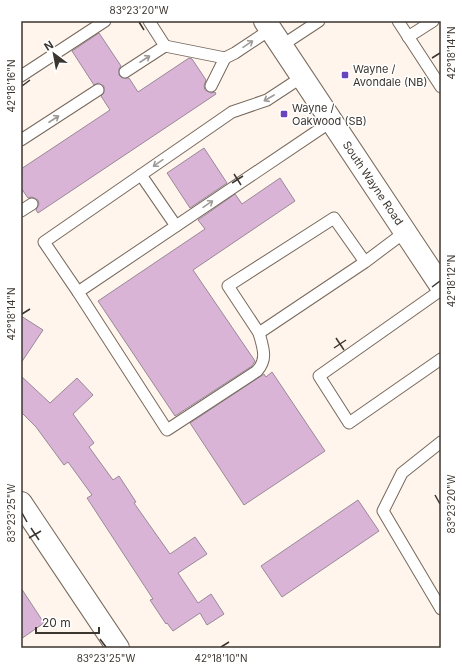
<svg xmlns="http://www.w3.org/2000/svg" width="462" height="669" font-family="Inter,sans-serif">
<style>
.building{fill:#dab4d7;stroke:#988997}
.lines{fill:none;stroke-linecap:round;stroke-linejoin:round}
.lane-casing{stroke:#77695c;stroke-width:13}
.street-casing{stroke:#77695c;stroke-width:24}
.secondary-casing{stroke:#77695c;stroke-width:24}
.lane{stroke:#fff;stroke-width:11}
.street{stroke:#fff;stroke-width:22}
.secondary{stroke:#fff;stroke-width:22}
.oneway{stroke:#9d9a97}
.ticks{fill:none;stroke:#3b352f;stroke-width:1.5}
.poi-dot{fill:#6846bf;stroke:#fff;stroke-width:1.5}
.labels{text-anchor:middle;stroke-width:3;stroke-linejoin:round;paint-order:stroke}
.poi-label{font-size:11px;fill:#3b352f;stroke:#fff;text-anchor:start}
.street-label{font-size:11px;fill:#3b352f;stroke:#fff}
.neatline{fill:none;stroke:#3b352f;stroke-width:1.5}
.ticks-label{font-size:10px;text-anchor:middle;fill:#3b352f}
</style>
<rect width="100%" height="100%" fill="#fff5ec"/>
<!-- building -->
<g class="building">
<polygon points="99,33 121,66 119,69 119,75 122,78 129,78 138,92 189,58 192,59 206,80 204,86 205,90 211,93 215,92 216,94 38,213 36,210 39,204 38,200 32,197 28,198 21,188 21,169 110,110 101,96 104,93 104,86 98,83 94,85 72,51"/>
<polygon points="204,148 227,183 190,208 167,173"/>
<polygon points="280,178 295,201 193,270 255,361 252,366 175,416 98,301 205,229 198,220 235,194 242,204"/>
<polygon points="21,316 43,330 21,363"/>
<polygon points="272,372 325,451 244,505 190,423 264,374 266,377"/>
<polygon points="21,376 50,403 77,378 93,395 73,414 94,443 89,447 113,480 119,476 136,502 134,503 170,554 195,537 207,554 178,573 198,603 211,594 224,614 207,625 200,613 173,631 167,623 166,624 150,600 153,599 87,498 92,495 68,462 64,465 36,427 21,412"/>
<polygon points="358,500 379,531 282,597 261,566"/>
<polygon points="21,588 44,623 21,639"/>
</g>
<g class="lines">
<!-- lane casing -->
<g class="lane-casing">
<g id="lane">
<polyline points="149,21 165,46 225,58"/>
<polyline points="398,21 441,87"/>
<polyline points="408,37 433,21"/>
<polyline points="281,46 319,21"/>
<polyline points="125,72 165,46"/>
<polyline points="21,76 105,21"/>
<polyline points="211,86 225,58 235,53 271,29"/>
<polyline points="21,140 98,90"/>
<polyline points="141,175 176,226"/>
<polyline points="21,211 32,204"/>
<polyline points="365,262 334,218 228,286 259,333 365,262 405,232"/>
<polyline points="441,290 319,376 349,423 441,359"/>
<polyline points="78,292 44,242 232,112 267,100 302,77"/>
<path d="M259 333C263 348 268 359 257 371L167 430 78 292 332 121"/>
<polyline points="441,442 402,473 383,511 441,609"/>
</g>
</g>
<!-- street casing -->
<g class="street-casing">
<polyline id="street" points="21,503 118,648"/>
</g>
<!-- secondary casing -->
<g class="secondary-casing">
<polyline id="secondary" points="265,21 441,286"/>
</g>
<!-- lane -->
<use href="#lane" class="lane"/>
<!-- street -->
<use href="#street" class="street"/>
<!-- secondary -->
<use href="#secondary" class="secondary"/>
</g>
<!-- one-way arrows -->
<defs><path id="oneway-shaft" d="M-6 0H5M1.5-3L5.5 0L1.5 3" fill="none" stroke-width="1.6" stroke-linecap="round" stroke-linejoin="round"/></defs>
<g class="oneway">
<use href="#oneway-shaft" transform="translate(248 44) rotate(-34)"/>
<use href="#oneway-shaft" transform="translate(145 59) rotate(-33)"/>
<use href="#oneway-shaft" transform="translate(269 98) rotate(150)"/>
<use href="#oneway-shaft" transform="translate(54 119) rotate(-33)"/>
<use href="#oneway-shaft" transform="translate(158 163) rotate(145)"/>
<use href="#oneway-shaft" transform="translate(208 204) rotate(-34)"/>
</g>
<!-- ticks -->
<path class="ticks" d="M139 22 144 30M432 58 440 53M22 86 30 80M234 174 241 185M232 183 243 176M432 287 440 281M22 314 30 309M336 338 344 350M334 348 346 340M435 495 440 504M22 513 27 522M31 528 39 540M29 538 41 531M100 639 106 647M221 647 229 642"/>
<!-- markers -->
<g class="poi-dot">
<rect x="341" y="71" width="8" height="8" rx="2"/>
<rect x="280" y="110" width="8" height="8" rx="2"/>
</g>
<g class="labels">
<!-- poi labels -->
<g class="poi-label">
<text x="353" y="73">Wayne /<tspan x="353" dy="13">Avondale (NB)</tspan></text>
<text x="292" y="112">Wayne /<tspan x="292" dy="13">Oakwood (SB)</tspan></text>
</g>
<!-- street labels -->
<g class="street-label">
<text transform="translate(373 183) rotate(56)" y="4">South Wayne Road</text>
</g>
</g>
<!-- border -->
<rect width="462" height="669" fill="none" stroke="#ffffff" stroke-width="44"/>
<!-- north arrow -->
<g transform="translate(54 54) rotate(328)" stroke="#ffffff" stroke-width="3" paint-order="stroke">
<path d="M0-3L7 15L0 10L-7 15Z" fill="#3b352f"/>
<text y="-6" font-size="11" font-weight="bold" text-anchor="middle" fill="#3b352f">N</text>
</g>
<!-- scale -->
<path d="M36 627v6h63v-6" fill="none" stroke="#3b352f" stroke-width="2"/>
<text x="42" y="627" font-size="12" fill="#3b352f" stroke="#ffffff" stroke-width="3" paint-order="stroke">20 m</text>
<rect x="22" y="22" width="418" height="625" class="neatline"/>
<g class="ticks-label">
<text x="139" y="14">83°23'20"W</text>
<text transform="translate(451 53) rotate(-90)" y="4">42°18'14"N</text>
<text transform="translate(11 86) rotate(-90)" y="4">42°18'16"N</text>
<text transform="translate(451 281) rotate(-90)" y="4">42°18'12"N</text>
<text transform="translate(11 314) rotate(-90)" y="4">42°18'14"N</text>
<text transform="translate(451 504) rotate(-90)" y="4">83°23'20"W</text>
<text transform="translate(11 513) rotate(-90)" y="4">83°23'25"W</text>
<text x="106" y="662">83°23'25"W</text>
<text x="221" y="662">42°18'10"N</text>
</g>
</svg>
